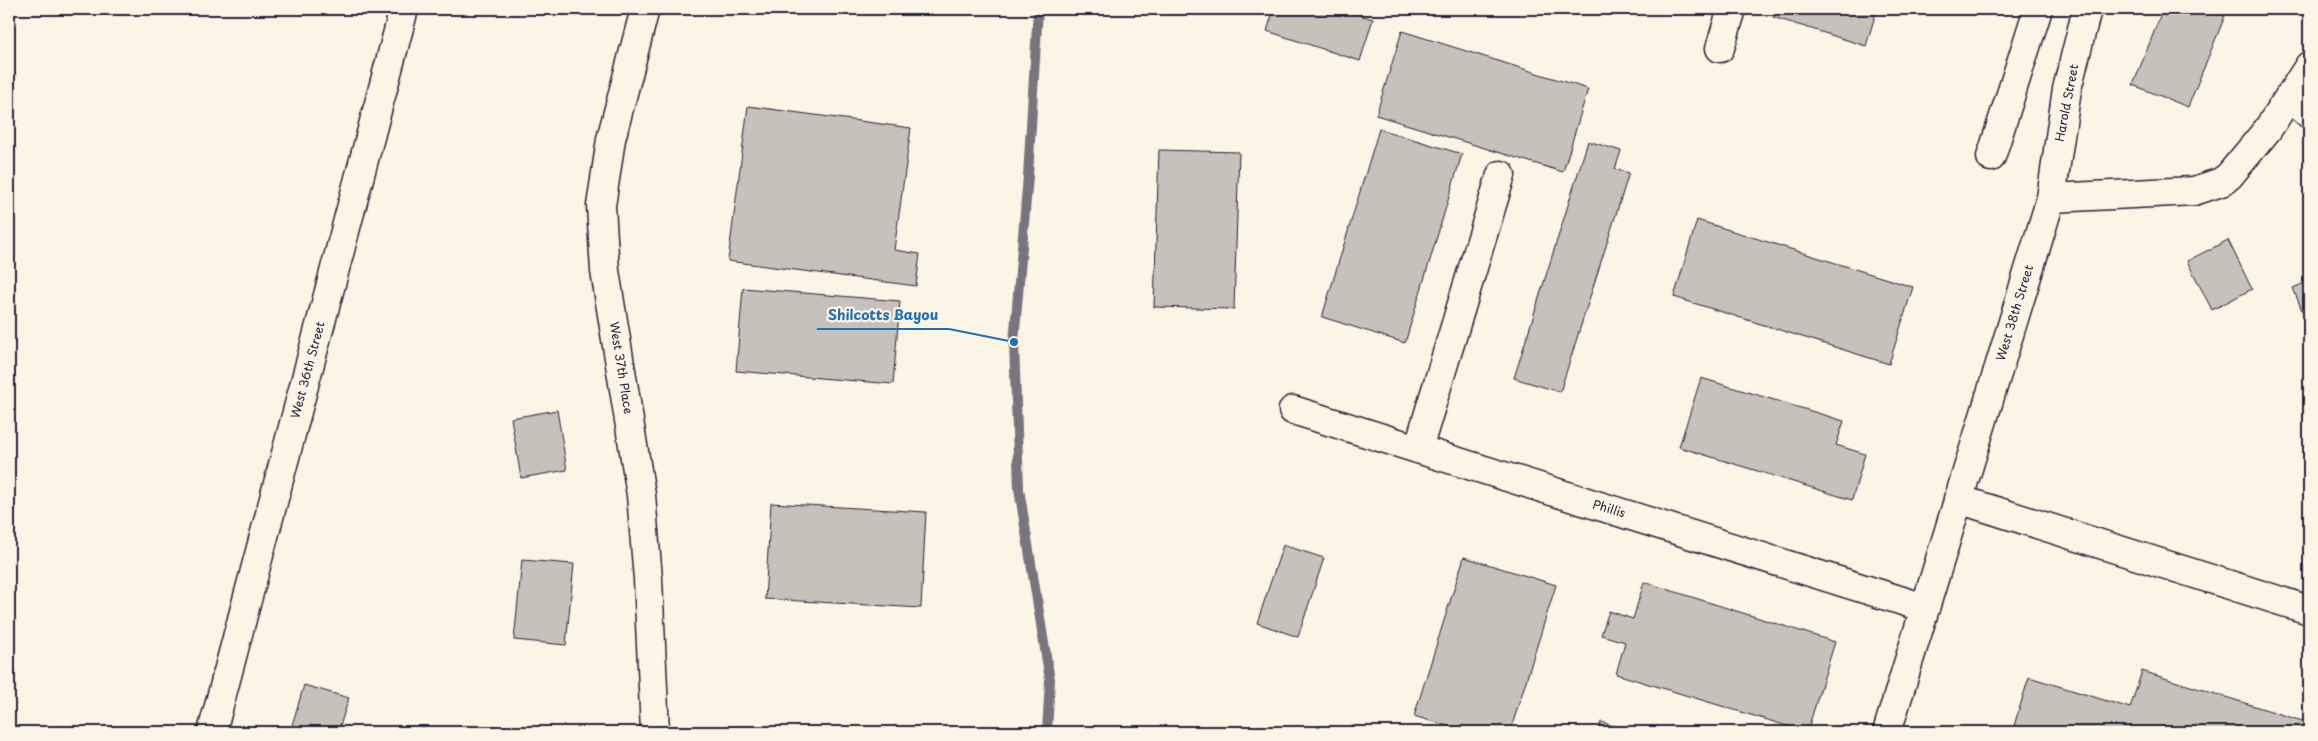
<svg xmlns="http://www.w3.org/2000/svg" width="2318" height="741" font-family="'Playpen Sans',sans-serif">
<style>
.lines{fill:none;stroke-linecap:round;stroke-linejoin:round}
.stream{stroke:#78757e;stroke-width:10}
.building{fill:#c6c1bb;stroke:#22223b}
.minor-casing{stroke:#22223b;stroke-width:31}
.minor{stroke:#fcf5e5;stroke-width:28}
.labels{text-anchor:middle;stroke-width:4.5;stroke-linejoin:round;paint-order:stroke}
.street-label{font-size:12px;fill:#22223b;stroke:#fcf5e5}
.leader{fill:none;stroke:#1f6fb2;stroke-width:2}
.callout-dot{fill:#1f6fb2;stroke:#fcf5e5;stroke-width:2}
.callout-label{font-size:14px;text-anchor:middle;font-weight:bold;fill:#1f6fb2;stroke:#fcf5e5;stroke-width:4.5;stroke-linejoin:round;paint-order:stroke}
</style>
<rect width="100%" height="100%" fill="#fcf5e5"/>
<filter id="ink" filterUnits="userSpaceOnUse"><feTurbulence type="fractalNoise" baseFrequency=".02" numOctaves="2"/><feDisplacementMap in="SourceGraphic" scale="10" xChannelSelector="R" yChannelSelector="G"/><feConvolveMatrix kernelMatrix="1 2 1 2 8 2 1 2 1" color-interpolation-filters="sRGB"/></filter>
<g filter="url(#ink)">
<g class="lines">
<!-- stream -->
<polyline class="stream" points="1038,9 1028,176 1014,342 1019,489 1050,680 1047,732"/>
</g>
<!-- building -->
<g class="building">
<polygon points="1274,9 1340,9 1373,19 1360,61 1267,31"/>
<polygon points="1775,9 1877,9 1866,46 1773,17"/>
<polygon points="2163,9 2206,9 2225,16 2188,107 2133,85"/>
<polygon points="1402,31 1588,89 1563,172 1376,115"/>
<polygon points="748,106 911,128 894,250 920,254 916,286 728,261"/>
<polygon points="1379,129 1462,154 1405,343 1322,317"/>
<polygon points="1588,141 1621,151 1615,169 1629,173 1560,392 1514,378"/>
<polygon points="1159,150 1239,152 1234,309 1154,307"/>
<polygon points="1697,220 1913,287 1889,364 1674,297"/>
<polygon points="2228,240 2252,289 2212,310 2187,261"/>
<polygon points="2309,281 2309,328 2293,288"/>
<polygon points="743,288 900,301 893,384 736,371"/>
<polygon points="1701,378 1844,421 1836,445 1865,454 1852,500 1679,447"/>
<polygon points="557,410 567,470 521,478 511,418"/>
<polygon points="771,503 926,512 921,608 765,599"/>
<polygon points="1283,545 1324,558 1298,637 1257,623"/>
<polygon points="1464,557 1556,585 1510,732 1467,732 1414,716"/>
<polygon points="522,560 574,564 566,645 514,640"/>
<polygon points="1644,582 1835,642 1807,732 1616,674 1625,642 1601,635 1609,611 1633,619"/>
<polygon points="2142,671 2309,723 2309,732 2012,732 2029,677 2130,708"/>
<polygon points="304,685 349,698 338,732 290,732"/>
<polygon points="1601,722 1635,732 1598,732"/>
</g>
<g class="lines">
<!-- minor casing -->
<g class="minor-casing">
<g id="minor">
<polyline points="645,9 611,139 601,206 605,271 641,495 648,579 655,732"/>
<polyline points="1720,48 1732,9"/>
<polyline points="2289,97 2309,114"/>
<polyline points="1991,157 2038,9"/>
<polyline points="2051,198 2194,191 2221,182 2229,176 2268,129 2309,66"/>
<polyline points="1293,410 1925,608"/>
<polyline points="1418,449 1501,175"/>
<polyline points="1958,499 2309,610"/>
<polyline points="212,732 404,9"/>
<polyline points="1887,732 2051,198 2067,89 2087,9"/>
</g>
</g>
<!-- minor -->
<use href="#minor" class="minor"/>
</g>
</g>
<g class="labels">
<!-- street labels -->
<g class="street-label">
<text transform="translate(2067 103) rotate(-79)" y="4">Harold Street</text>
<text transform="translate(2015 313) rotate(-73)" y="4">West 38th Street</text>
<text transform="translate(621 368) rotate(81)" y="4">West 37th Place</text>
<text transform="translate(308 370) rotate(-75)" y="4">West 36th Street</text>
<text transform="translate(1609 509) rotate(17)" y="4">Phillis</text>
</g>
</g>
<!-- callouts -->
<path class="leader" d="M1014 342L949 329H817"/>
<circle class="callout-dot" cx="1014" cy="342" r="5"/>
<g class="callout-label">
<text x="883" y="320">Shilcotts Bayou</text>
</g>
<!-- margin -->
<rect width="2318" height="741" fill="none" stroke="#fcf5e5" stroke-width="30"/>
<rect x="15" y="15" width="2288" height="711" fill="none" stroke="#22223b" stroke-width="2" filter="url(#ink)"/>
</svg>
